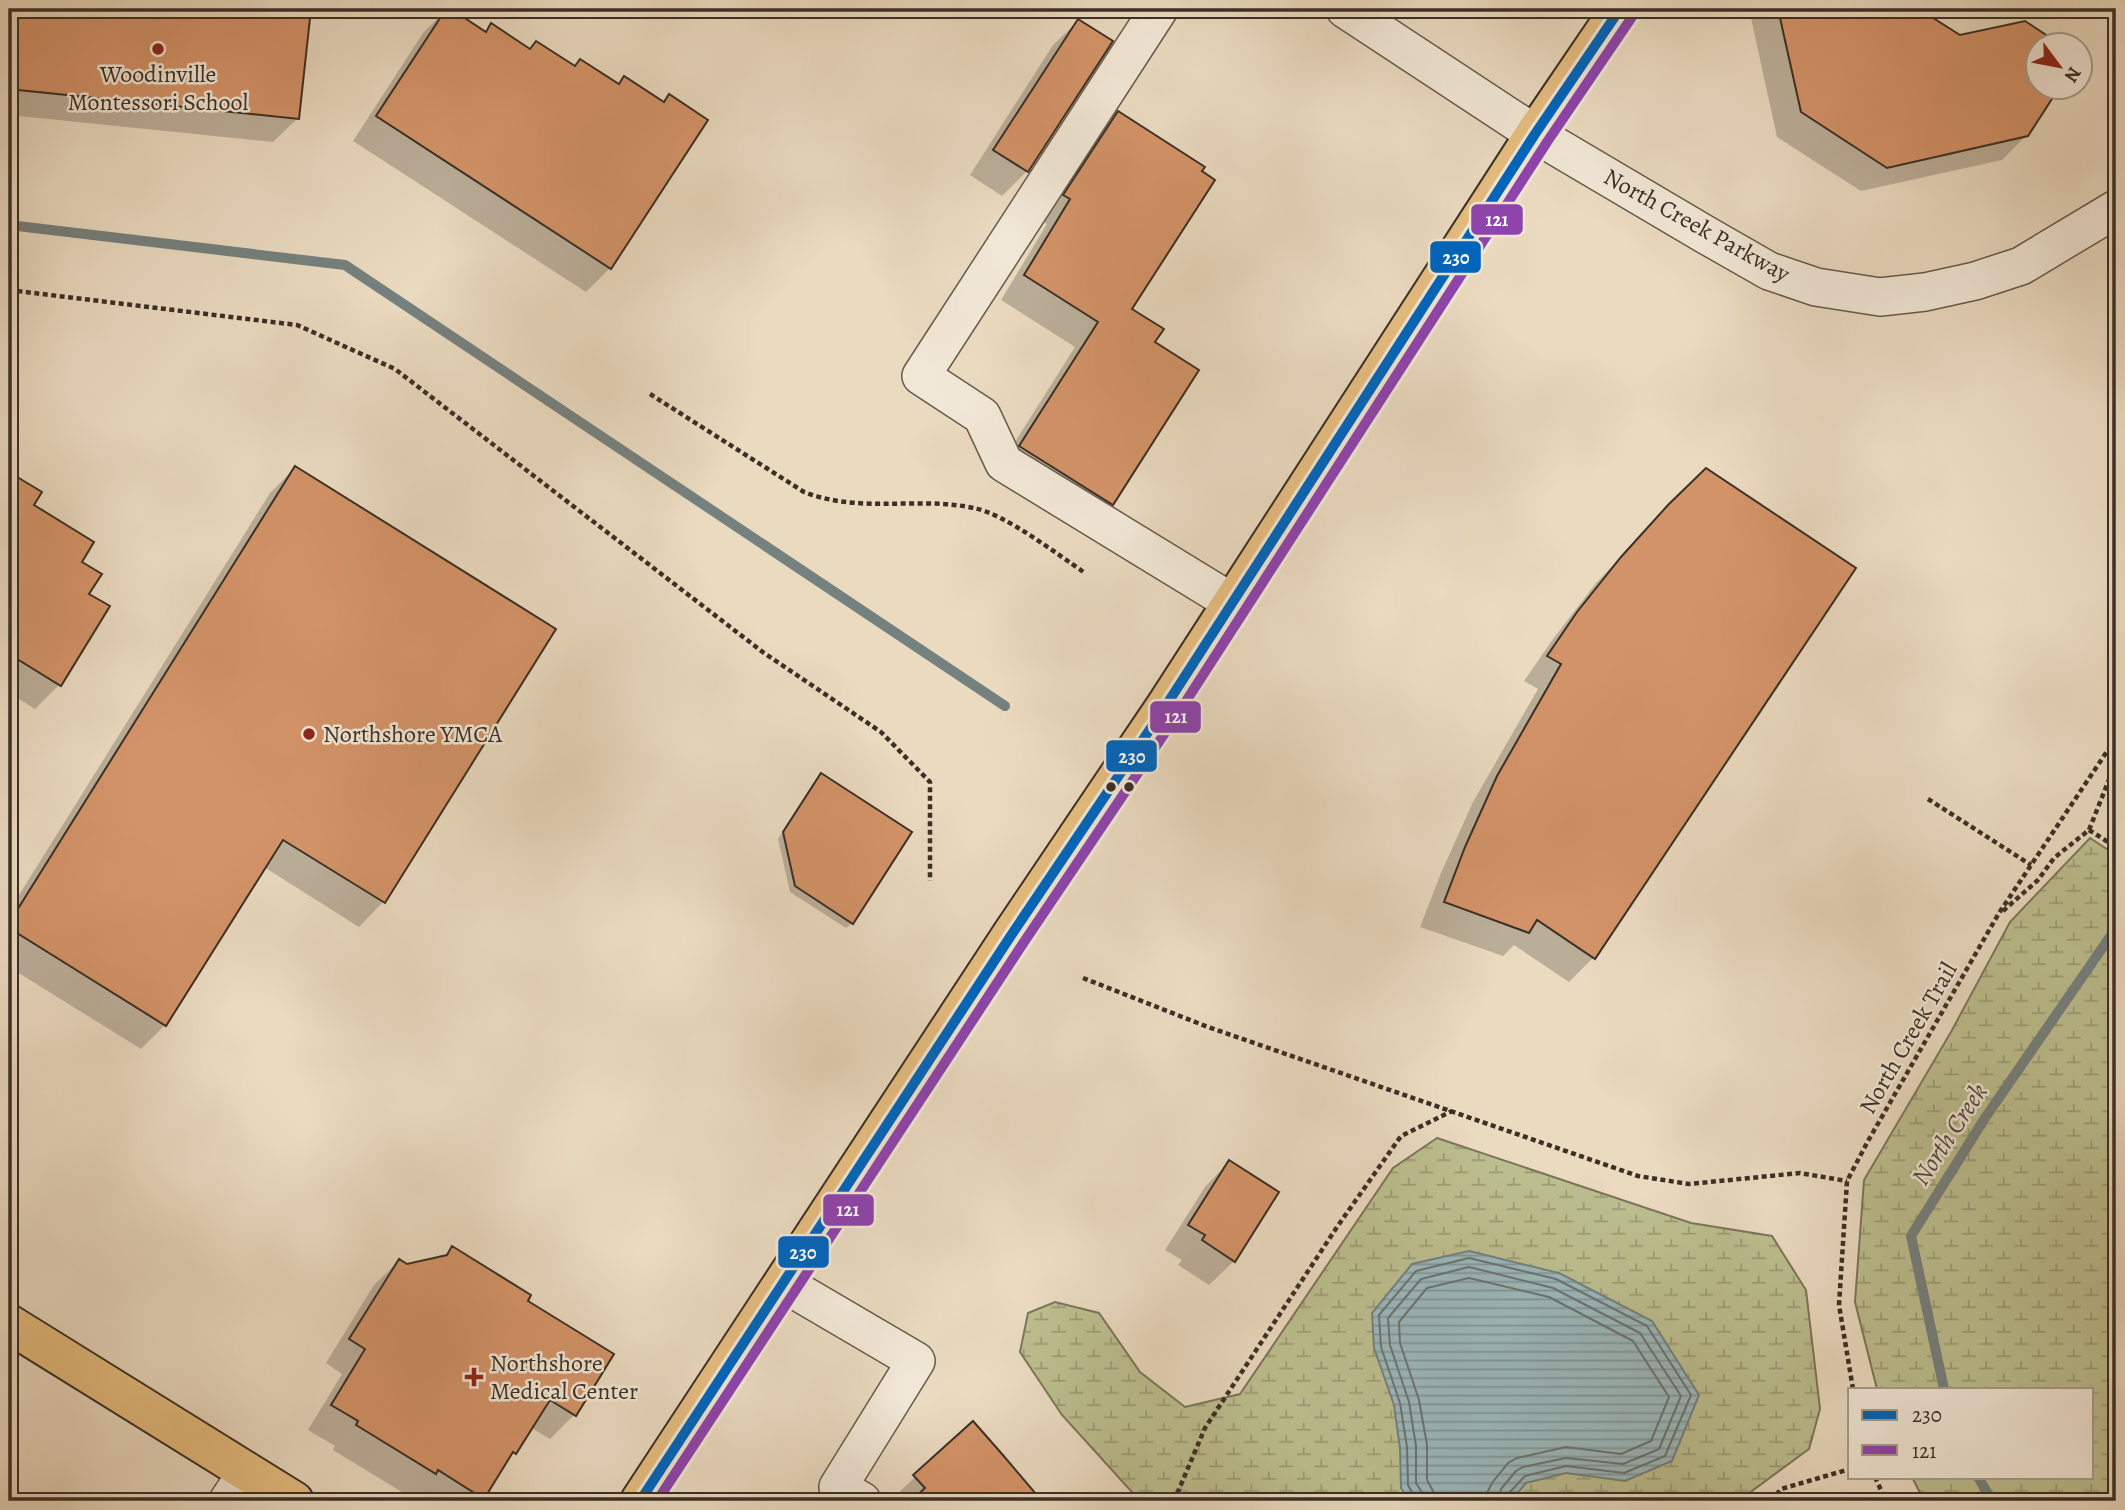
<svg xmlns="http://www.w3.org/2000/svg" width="2125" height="1510" font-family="Alegreya,serif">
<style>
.wetland{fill:url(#wetland-marsh);stroke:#7c765a;stroke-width:2}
.water{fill:url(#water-rules);stroke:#75817f;stroke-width:2}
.shadow{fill:#0003}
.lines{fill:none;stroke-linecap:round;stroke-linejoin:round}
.shore{stroke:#6b7470;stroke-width:2}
.stream{stroke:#75817f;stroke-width:10}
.building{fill:#d39368;stroke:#3b2f26;stroke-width:2}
.minor-casing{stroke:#675a4c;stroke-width:40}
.major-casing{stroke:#3b2f26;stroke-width:42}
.path{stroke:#3b2f26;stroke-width:4.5;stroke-dasharray:5 3.5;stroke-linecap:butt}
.minor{stroke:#f1e7d6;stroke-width:37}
.major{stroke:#e5bd80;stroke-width:38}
.bus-1-casing{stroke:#f1e7d6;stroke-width:16}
.bus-2-casing{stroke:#f1e7d6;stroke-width:16}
.bus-1{stroke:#0065bd;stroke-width:10}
.bus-2{stroke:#8e44ad;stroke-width:10}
.poi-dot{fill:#8f2418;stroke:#f1e7d6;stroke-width:2.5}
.bus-dot{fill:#3b2f26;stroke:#f1e7d6;stroke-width:2.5}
.labels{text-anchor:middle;stroke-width:5;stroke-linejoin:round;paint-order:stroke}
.poi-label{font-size:24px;fill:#3b2f26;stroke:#f1e7d6;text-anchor:start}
.street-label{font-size:24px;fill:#3b2f26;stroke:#f1e7d6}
.water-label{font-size:26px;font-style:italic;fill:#4e4a44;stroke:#f1e7d6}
.line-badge{stroke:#f1e7d6;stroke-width:2.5}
.badge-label{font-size:19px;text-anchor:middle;font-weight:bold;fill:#fff}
</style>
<defs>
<pattern id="wetland-marsh" width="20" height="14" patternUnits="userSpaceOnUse" patternTransform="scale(1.75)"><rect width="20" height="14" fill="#bcbe8f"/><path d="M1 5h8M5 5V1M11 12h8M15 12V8" fill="none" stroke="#9a9b75"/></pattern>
<pattern id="water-rules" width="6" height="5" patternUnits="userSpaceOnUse" patternTransform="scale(1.75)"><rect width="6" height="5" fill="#9bb8bb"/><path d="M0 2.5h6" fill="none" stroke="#809698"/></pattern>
</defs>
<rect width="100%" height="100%" fill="#eadac0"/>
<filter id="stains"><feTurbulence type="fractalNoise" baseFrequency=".00286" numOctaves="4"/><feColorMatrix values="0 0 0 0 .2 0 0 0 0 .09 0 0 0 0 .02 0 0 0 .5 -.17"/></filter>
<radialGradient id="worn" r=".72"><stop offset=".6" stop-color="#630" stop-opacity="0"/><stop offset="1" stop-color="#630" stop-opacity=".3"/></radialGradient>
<!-- wetland -->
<g class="wetland">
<polygon points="2090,838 2116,855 2116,1501 1924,1501 1912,1477 2092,1477 2092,1389 1877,1389 1855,1302 1864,1180 1951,1032 2010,922"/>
<polygon points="1437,1138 1691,1223 1772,1236 1806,1290 1820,1409 1809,1449 1741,1499 1735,1501 1140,1501 1062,1415 1020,1352 1028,1313 1055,1302 1099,1313 1140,1372 1185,1407 1240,1394 1393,1168"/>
</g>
<!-- water -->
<polygon class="water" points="1469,1251 1559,1273 1652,1321 1699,1395 1672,1461 1625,1481 1566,1473 1526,1483 1511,1501 1409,1501 1401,1488 1400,1448 1394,1405 1374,1348 1372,1313 1412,1264"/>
<!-- shadow -->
<g class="shadow">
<polygon points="9,9 309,9 298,118 273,142 9,115"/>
<polygon points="447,9 485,33 492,26 529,50 617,85 624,78 662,103 669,97 610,268 586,292 353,141 423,33"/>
<polygon points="1749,9 1915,9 1960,37 2038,46 2038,88 2056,88 2027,135 2002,160 1861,191 1777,137"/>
<polygon points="1078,21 1111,42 1027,171 1002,196 970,175 1053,45"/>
<polygon points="1118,114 1130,309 1152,343 1112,504 1088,528 996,472 1075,347 1001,300 1047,224 1040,220 1093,138"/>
<polygon points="295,468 554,630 383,902 359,927 264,867 165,1025 141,1049 9,967 9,911 270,493"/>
<polygon points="9,474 40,493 32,506 79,563 87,595 59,685 35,709 9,693"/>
<polygon points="1669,506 1593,958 1569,982 1514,945 1503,956 1420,927 1441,873 1473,802 1538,689 1524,681 1553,639 1596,583"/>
<polygon points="821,776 852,923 846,928 790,892 778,839 816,781"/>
<polygon points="1229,1162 1234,1261 1209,1285 1178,1265 1182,1260 1165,1250 1205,1187"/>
<polygon points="452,1248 526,1302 574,1415 550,1439 530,1427 479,1501 424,1501 413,1494 410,1497 333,1450 335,1446 308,1430 342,1374 326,1363 374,1285 399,1261 407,1266 443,1257"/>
<polygon points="972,1424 1040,1501 902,1501 896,1495"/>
</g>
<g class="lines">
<!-- shore -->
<g class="shore">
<polyline points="1414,1501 1414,1496 1408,1485 1407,1447 1400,1403 1381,1347 1379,1315 1416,1271 1469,1258 1556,1279 1647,1326 1691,1395 1665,1456 1624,1473 1566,1466 1525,1476 1508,1494 1506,1501"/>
<polyline points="1423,1501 1423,1494 1416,1483 1416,1446 1409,1402 1390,1345 1388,1318 1421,1279 1469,1267 1553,1288 1640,1333 1681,1396 1659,1449 1623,1464 1566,1458 1523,1467 1516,1471 1501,1489 1497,1501"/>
<polyline points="1434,1501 1433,1491 1427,1480 1427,1445 1419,1400 1400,1343 1399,1322 1427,1288 1469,1278 1549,1297 1633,1341 1669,1397 1651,1441 1621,1454 1566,1447 1517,1458 1508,1463 1492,1483 1487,1493 1487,1501"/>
</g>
<!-- stream -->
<g class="stream">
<polyline points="9,225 345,265 1005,706"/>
<polyline points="1944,1389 1911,1236 1985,1118 2116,928"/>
<polyline points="1978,1477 1992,1501"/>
</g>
</g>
<!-- building -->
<g class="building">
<polygon points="9,9 311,9 299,119 9,89"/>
<polygon points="446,9 451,9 486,32 491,23 530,49 536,41 575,66 580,59 619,84 624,76 664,102 669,94 708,120 611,269 376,116"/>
<polygon points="1778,9 1919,9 1960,35 2025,21 2063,46 2038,46 2038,88 2059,88 2028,136 1887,168 1801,112"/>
<polygon points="1078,19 1113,41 1028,172 993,150"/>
<polygon points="1118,111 1205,167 1202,171 1215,180 1132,309 1164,329 1155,342 1199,370 1113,505 1019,446 1098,322 1024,275 1070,199 1063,195"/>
<polygon points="295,466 556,629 385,903 283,840 166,1026 9,928 9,923"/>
<polygon points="1706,468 1856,568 1595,959 1537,920 1529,933 1444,902 1465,847 1497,776 1561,664 1547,656 1577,612 1621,557 1668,505"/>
<polygon points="9,472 42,492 34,505 94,542 82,562 102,574 89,594 110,606 61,686 9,654"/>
<polygon points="821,773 912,832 853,924 795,886 783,832"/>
<polygon points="1229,1160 1279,1192 1235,1262 1202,1240 1205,1235 1188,1225"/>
<polygon points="452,1246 531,1295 528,1301 614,1354 576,1416 550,1400 516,1454 513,1452 484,1499 438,1470 436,1474 356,1425 358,1421 331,1405 365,1349 349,1339 399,1259 407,1264 447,1255"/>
<polygon points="973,1421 1002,1454 1042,1501 911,1501 925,1488 913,1475"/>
</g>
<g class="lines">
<!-- minor casing -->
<g class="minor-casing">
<g id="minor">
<polyline points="1159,9 921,376 982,416 1004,463 1233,603"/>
<polyline points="1345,9 1535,134 1706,235 1769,271 1816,287 1880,297 1925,292 1975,281 2021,266 2116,209"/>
<polyline points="783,1283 916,1361 838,1487 862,1501"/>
<polyline points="228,1501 247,1472"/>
</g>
</g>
<!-- major casing -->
<g class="major-casing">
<g id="major">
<polyline points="9,1324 294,1501"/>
<polyline points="640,1501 1012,934 1167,704 1535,134 1620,9"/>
</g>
</g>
<!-- path -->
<g class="path">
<polyline points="9,290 297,325 395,369 764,653 881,732 930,782 930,881"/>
<path d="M650 394 804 492C861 514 917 496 974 508 1005 514 1057 554 1085 573"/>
<polyline points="1928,799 2031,865"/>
<polyline points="2089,830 2116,847"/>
<polyline points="2003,911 2038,880 2054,858 2089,830 2116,762"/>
<polyline points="1083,978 1208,1027 1638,1176 1689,1184 1800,1173 1847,1181"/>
<polyline points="1853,1389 1839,1305 1847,1181 1868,1141 1999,913 2116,738"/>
<polyline points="1875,1477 1886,1501"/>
<polyline points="1174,1501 1205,1428 1337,1227 1401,1136 1452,1111"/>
<polyline points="1771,1501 1781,1489 1850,1469"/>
</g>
<!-- minor -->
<use href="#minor" class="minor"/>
<!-- major -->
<use href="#major" class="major"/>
<!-- bus-1 casing -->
<g class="bus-1-casing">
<polyline id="bus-1" points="640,1501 1012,934 1167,704 1535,134 1620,9"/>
</g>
<!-- bus-2 casing -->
<g class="bus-2-casing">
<polyline id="bus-2" points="657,1501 1024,942 1179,712 1547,142 1632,17"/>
</g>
<!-- bus-1 -->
<use href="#bus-1" class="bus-1"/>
<!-- bus-2 -->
<use href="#bus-2" class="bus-2"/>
</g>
<!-- markers -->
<g class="poi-dot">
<circle cx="158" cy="49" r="7"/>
<circle cx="309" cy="734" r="7"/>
<path d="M470.5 1366.5h7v7h7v7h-7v7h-7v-7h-7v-7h7z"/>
</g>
<g class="bus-dot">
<circle cx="1111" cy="787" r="6"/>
<circle cx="1129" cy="787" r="6"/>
</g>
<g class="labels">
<!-- poi labels -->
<g class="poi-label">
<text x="158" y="82" text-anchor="middle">Woodinville<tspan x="158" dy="28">Montessori School</tspan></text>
<text x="323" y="742">Northshore YMCA</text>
<text x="490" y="1371">Northshore<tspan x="490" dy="28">Medical Center</tspan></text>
</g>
<!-- street labels -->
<g class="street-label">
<text transform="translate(1697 225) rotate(29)" y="8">North Creek Parkway</text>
<text transform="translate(1908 1038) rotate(-60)" y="8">North Creek Trail</text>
</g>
<!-- water labels -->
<g class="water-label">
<text transform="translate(1949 1134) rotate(-57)" y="9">North Creek</text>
</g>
</g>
<g class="line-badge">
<rect x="1470" y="203" width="54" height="33" rx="7" fill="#8e44ad"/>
<rect x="1429" y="240" width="53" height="34" rx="7" fill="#0065bd"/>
<rect x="1149" y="700" width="53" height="34" rx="7" fill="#8e44ad"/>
<rect x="1105" y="739" width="53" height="34" rx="7" fill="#0065bd"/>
<rect x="822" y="1193" width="53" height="34" rx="7" fill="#8e44ad"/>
<rect x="777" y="1235" width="53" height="34" rx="7" fill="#0065bd"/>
</g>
<g class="badge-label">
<text x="1497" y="226">121</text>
<text x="1456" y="264">230</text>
<text x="1176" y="723">121</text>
<text x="1132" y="763">230</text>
<text x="848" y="1216">121</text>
<text x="803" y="1259">230</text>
</g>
<!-- margin -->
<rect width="2125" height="1510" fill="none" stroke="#eadac0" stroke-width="35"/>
<rect x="10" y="10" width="2104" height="1489" fill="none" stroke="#3b2f26" stroke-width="3.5"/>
<rect x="18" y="18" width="2090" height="1475" fill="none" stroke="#3b2f26" stroke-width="2"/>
<!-- legend -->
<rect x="1848" y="1388" width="245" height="91" fill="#f1e7d6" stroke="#a89d90" stroke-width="2"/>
<rect x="1862" y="1410" width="35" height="10" fill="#0065bd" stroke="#a89d90" stroke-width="2"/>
<text x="1912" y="1422" font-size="21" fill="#3b2f26">230</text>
<rect x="1862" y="1445" width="35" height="10" fill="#8e44ad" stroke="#a89d90" stroke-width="2"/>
<text x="1912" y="1458" font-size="21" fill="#3b2f26">121</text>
<!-- north arrow -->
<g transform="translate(2059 66) rotate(122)"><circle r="33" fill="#f1e7d6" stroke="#a89d90" stroke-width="2"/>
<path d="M0-5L12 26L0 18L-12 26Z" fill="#8f2418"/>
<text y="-10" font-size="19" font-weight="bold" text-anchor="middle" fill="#3b2f26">N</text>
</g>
<rect width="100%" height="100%" filter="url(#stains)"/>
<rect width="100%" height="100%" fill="url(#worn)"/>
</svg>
